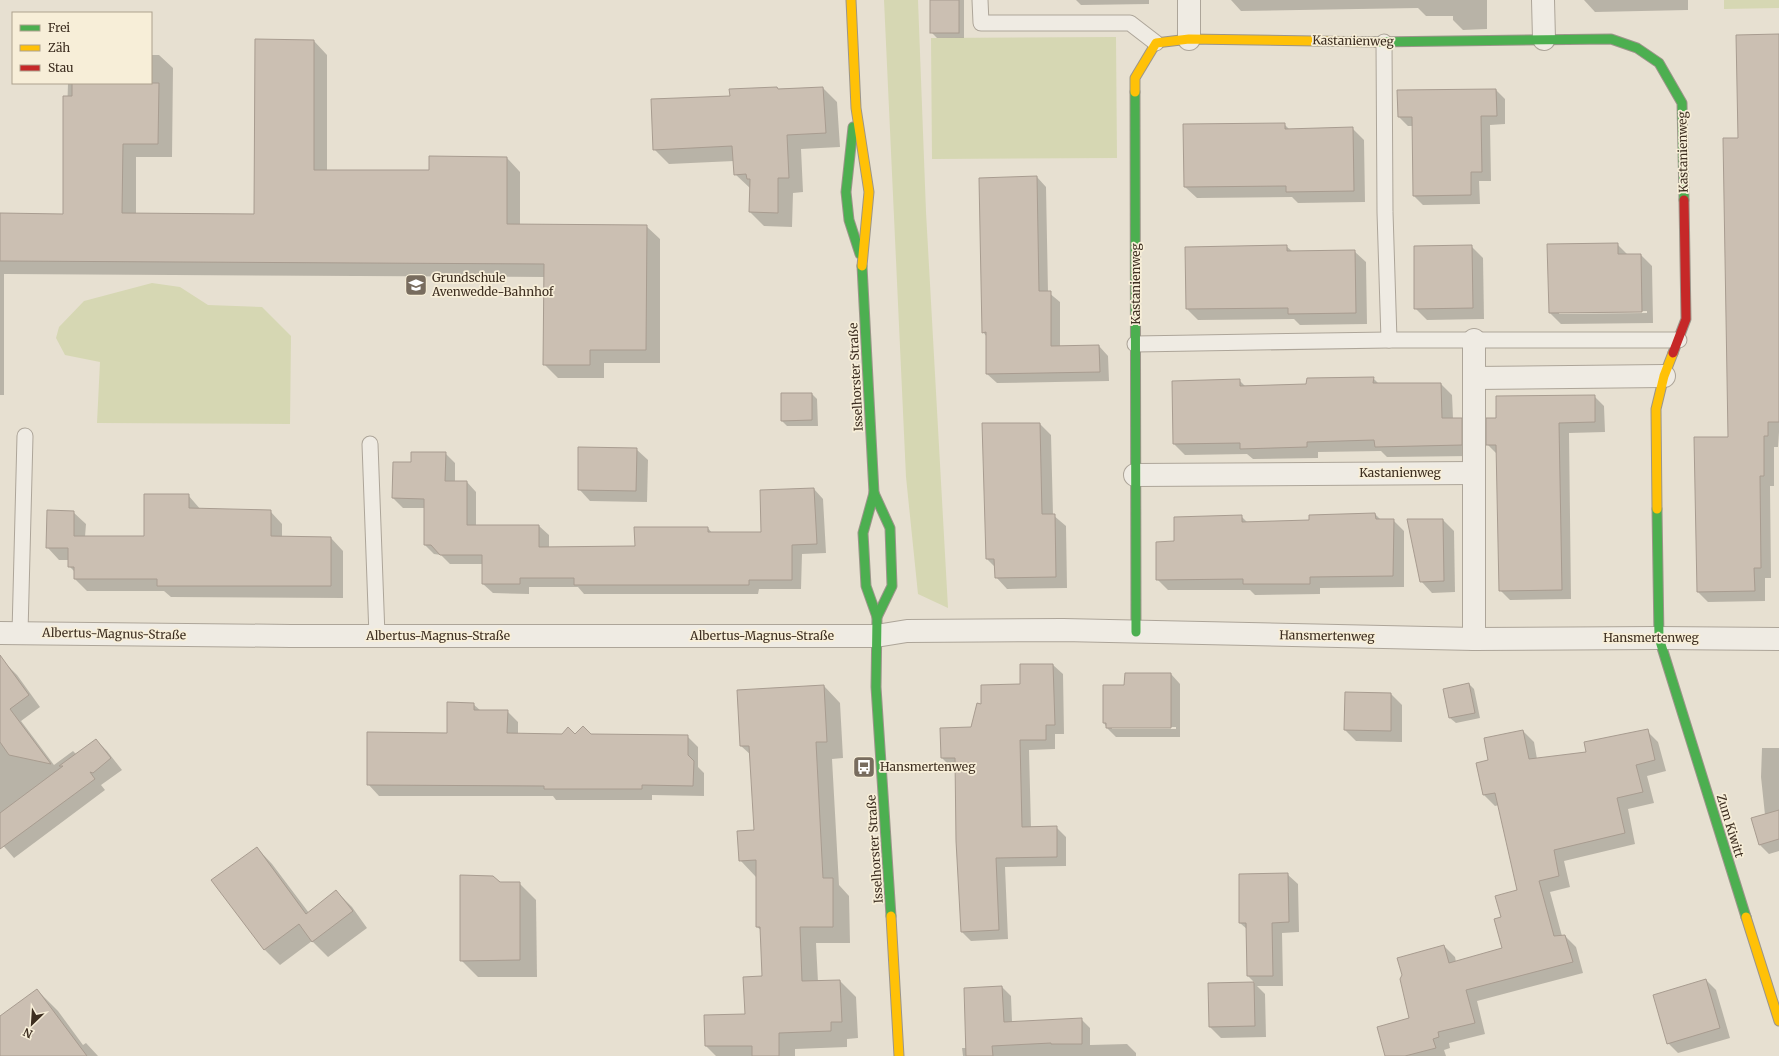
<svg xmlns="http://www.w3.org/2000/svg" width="1779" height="1056" font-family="Merriweather,serif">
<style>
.green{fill:#d6d7b3}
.shadow{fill:#0003;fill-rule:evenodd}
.building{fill:#cbbfb2;stroke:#a89c90}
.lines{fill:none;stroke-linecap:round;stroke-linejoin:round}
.lane-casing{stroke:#ada599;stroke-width:17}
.street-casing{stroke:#ada599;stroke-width:24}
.fast-casing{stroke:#9c958a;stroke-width:11}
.slow-casing{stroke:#9c958a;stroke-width:11}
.jam-casing{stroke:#9c958a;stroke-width:11}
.lane{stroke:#efebe3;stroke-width:15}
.street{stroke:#efebe3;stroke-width:22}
.fast{stroke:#4caf50;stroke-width:9}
.slow{stroke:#ffc107;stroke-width:9}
.jam{stroke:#c62828;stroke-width:9}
.labels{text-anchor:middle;stroke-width:3.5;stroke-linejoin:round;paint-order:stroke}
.street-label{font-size:12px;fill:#3d2e20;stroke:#f7eed8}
.poi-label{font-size:12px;fill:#3d2e20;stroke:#f7eed8;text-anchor:start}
</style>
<rect width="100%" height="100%" fill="#e7e0d1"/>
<!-- green -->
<g class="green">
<polygon points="884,0 918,0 926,212 948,608 918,594 906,477"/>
<polygon points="1724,0 1779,0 1779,8 1724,9"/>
<polygon points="1116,37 1117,158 932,159 931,38"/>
<polygon points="152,283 180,287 208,305 262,307 291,336 290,424 97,423 100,362 65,355 56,338 59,327 84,301"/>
</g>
<!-- shadow -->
<g class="shadow">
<polygon points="931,0 964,0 964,38 937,38 931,32"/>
<polygon points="1076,0 1149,0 1149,4 1081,5"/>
<polygon points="1231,0 1487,0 1487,29 1463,30 1453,20 1453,16 1426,16 1418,8 1241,11"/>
<polygon points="1688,0 1688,10 1595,12 1584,0"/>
<polygon points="1779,35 1779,432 1778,447 1774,447 1774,486 1770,486 1771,578 1765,578 1765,601 1708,602 1698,592 1729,438 1739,138"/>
<polygon points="314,41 327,55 327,171 430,171 507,158 520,172 520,225 646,226 660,239 660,363 604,363 604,378 558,378 544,364 545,277 4,274 4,395 0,395 0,214 64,215 68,83 151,83 151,55 159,55 173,68 172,157 136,157 136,214 255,215"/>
<polygon points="823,88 837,102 840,147 801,149 803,192 793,193 792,227 764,226 750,212 751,189 735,174 734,161 669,164 654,149 731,97 730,90"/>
<polygon points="1496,90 1505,99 1505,124 1490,125 1491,181 1479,181 1480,204 1423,205 1414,196 1413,126 1408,126 1399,117"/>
<polygon points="1284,124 1290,130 1352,128 1364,140 1365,202 1298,203 1292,197 1197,198 1185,187 1184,125"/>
<polygon points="1037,177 1046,187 1048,292 1060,302 1060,347 1099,346 1108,356 1109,381 997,383 987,374 987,337 983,332"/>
<path d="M1617 244 1628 255H1641L1652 266 1653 323 1561 324 1550 313ZM1647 311V313L1559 314V312Z"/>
<polygon points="1286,246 1292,251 1354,251 1366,262 1367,324 1300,325 1294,319 1198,320 1187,309"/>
<polygon points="1471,246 1483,258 1484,319 1427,320 1415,308"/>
<polygon points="1373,378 1379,384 1441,384 1452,395 1453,419 1461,419 1472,430 1472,456 1387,457 1381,451 1318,452 1318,458 1253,459 1247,454 1185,455 1174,444 1239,380 1245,386 1307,385"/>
<polygon points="812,394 817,399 818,426 787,426 782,421"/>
<polygon points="1594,396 1604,406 1605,432 1569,433 1571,599 1510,600 1500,590 1498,455 1488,445 1497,419"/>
<polygon points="983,424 1040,424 1051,435 1053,515 1066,526 1067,588 1007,589 996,577 996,568 987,559"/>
<polygon points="636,449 648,460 647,502 590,501 579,489"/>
<polygon points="445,453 455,463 455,482 467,482 476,492 476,526 539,526 549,535 549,548 636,547 708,528 712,533 762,533 814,489 823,499 826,553 802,554 801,589 759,589 758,594 584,594 578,587 529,587 529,594 493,593 483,584 483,564 450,564 441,555 434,554 425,545 425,508 403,508 393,498 412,463"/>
<polygon points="188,495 201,510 270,511 282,524 282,537 331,538 343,551 343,598 171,597 164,591 87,591 75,579 75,572 69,566 69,560 59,560 47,547 73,512 86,524 85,537 145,537"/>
<polygon points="1375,514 1381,520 1393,520 1404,531 1404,587 1320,588 1320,594 1255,595 1250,590 1168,590 1157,579 1175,542 1241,516 1247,522 1310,521"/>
<polygon points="1443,520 1454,531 1455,592 1432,593 1421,581"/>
<polygon points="6,664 17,675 40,707 21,721 54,765 73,751 76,754 96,740 107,751 122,770 101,785 105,790 14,858 0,842 0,668"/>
<polygon points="1053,665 1063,674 1064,734 1055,734 1055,749 1029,750 1031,828 1056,827 1066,837 1066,866 1005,867 1008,939 971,941 962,932 956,767 951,767 942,758 971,728 982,705 1022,685"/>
<path d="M1171 674 1180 684V737H1116L1107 728 1104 723 1125 686ZM1112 727H1176V729H1112Z"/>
<polygon points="1469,684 1474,689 1480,718 1456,723 1450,718"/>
<polygon points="824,686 840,703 843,758 832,759 839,885 849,896 850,943 816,943 818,982 840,981 856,997 858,1038 847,1039 847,1047 795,1049 795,1056 716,1056 706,1046 746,1015 763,977 761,930 757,927 756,877 740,860 755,831 751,755 741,746"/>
<polygon points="1391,694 1402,705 1402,742 1356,741 1345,730"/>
<polygon points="473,704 481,711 507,711 518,722 518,734 687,736 698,747 698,767 704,773 704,796 652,795 652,800 556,800 553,796 379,796 368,784 448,734"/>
<polygon points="1523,731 1534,742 1537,759 1587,752 1647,731 1658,742 1666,771 1647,776 1654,803 1628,809 1635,844 1564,861 1570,887 1550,892 1562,936 1565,936 1576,947 1583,973 1477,1001 1485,1034 1449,1043 1450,1048 1444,1050 1446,1056 1386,1056 1410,1019 1444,946 1455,957 1456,962 1503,949 1502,918 1518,891 1499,805 1495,806 1484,795 1489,761"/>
<polygon points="1762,748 1779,748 1779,851 1769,854 1759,844 1765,815 1761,777"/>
<polygon points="257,848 272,864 309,913 336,891 352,907 367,928 328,957 312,941 280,965 264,949"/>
<polygon points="1287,874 1298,884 1299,932 1282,933 1283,986 1257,986 1265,994 1266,1037 1221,1038 1210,1027 1209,984 1255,983 1248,976 1248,930 1240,923"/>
<polygon points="500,883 519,883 536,900 537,977 478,977 461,960"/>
<polygon points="1706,980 1716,990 1730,1038 1678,1053 1668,1043"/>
<polygon points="1002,987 1011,996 1012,1022 1081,1019 1090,1028 1090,1045 1127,1044 1136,1053 1136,1056 963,1056 962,1048 967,1048 965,989"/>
<polygon points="37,990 58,1011 83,1045 86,1043 98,1056 0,1056 0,1018"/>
</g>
<!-- building -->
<g class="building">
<rect x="930" y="0" width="29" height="33"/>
<polygon points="1779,34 1779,422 1768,422 1768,436 1764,436 1764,476 1760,476 1761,568 1754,568 1755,591 1697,592 1694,437 1728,437 1723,138 1738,138 1736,35"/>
<polygon points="255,39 314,40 314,170 429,170 429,156 507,157 507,224 647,225 646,350 590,350 590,365 543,365 544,264 0,261 0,213 63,214 63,96 72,96 72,83 159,83 158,144 123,144 122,213 254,214"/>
<polygon points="777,87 778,89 823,87 826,133 787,135 789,178 778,178 778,213 749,212 750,179 747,179 746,174 734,175 732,146 653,150 651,99 730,96 729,89"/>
<polygon points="1496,89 1497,116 1481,116 1482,172 1471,172 1471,195 1413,196 1412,117 1398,117 1397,90"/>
<polygon points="1285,123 1285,129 1353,127 1354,191 1286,192 1286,186 1184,187 1183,124"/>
<polygon points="1037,176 1039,291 1051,291 1051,346 1099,345 1100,372 986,374 986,332 982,333 979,178"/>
<polygon points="1618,243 1618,254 1641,254 1642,312 1549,313 1547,244"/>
<polygon points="1287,245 1287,251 1355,250 1356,313 1288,314 1288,308 1186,309 1185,247"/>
<polygon points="1472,245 1473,308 1414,309 1414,246"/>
<polygon points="1374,377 1373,383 1441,383 1442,418 1462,418 1462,445 1375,447 1374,440 1307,442 1307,447 1240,449 1240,443 1173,444 1172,381 1240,379 1240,386 1306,384 1307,378"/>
<polygon points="781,393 812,393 812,420 781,421"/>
<polygon points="1595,395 1595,422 1559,423 1562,590 1499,591 1496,445 1486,445 1486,418 1496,418 1496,396"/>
<polygon points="982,423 1040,423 1042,514 1055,514 1056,577 995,578 994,559 986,559"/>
<polygon points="578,447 637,448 636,491 578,490"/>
<polygon points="411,452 446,452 445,481 467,481 467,525 539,525 539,547 635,546 634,527 708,527 708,532 761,532 760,490 814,488 817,544 792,545 792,580 749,580 749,585 574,585 574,578 520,578 520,584 482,584 482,555 440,555 431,545 424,545 424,499 392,498 393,462 411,462"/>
<polygon points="144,494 189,494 189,508 271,510 271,536 331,537 331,586 157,586 157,579 74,579 74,567 68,567 68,548 46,548 47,510 74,511 74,536 144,536"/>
<polygon points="1375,513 1376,519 1394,519 1393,576 1310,577 1310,584 1243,584 1243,579 1156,580 1156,542 1174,541 1174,517 1242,515 1242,522 1275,521 1309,520 1309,515"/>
<polygon points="1407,519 1443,519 1444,581 1420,582"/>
<polygon points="0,655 29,695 10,709 51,764 9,755 0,742"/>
<polygon points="1020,664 1053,664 1055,725 1046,725 1046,740 1020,740 1022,827 1057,826 1057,857 996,858 999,930 961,932 956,841 955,758 941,758 940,728 971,727 977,703 981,704 981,685 1020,684"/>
<polygon points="1125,673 1171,673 1171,728 1106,728 1106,723 1103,723 1103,685 1124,685"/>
<polygon points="1469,683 1475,713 1449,718 1443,689"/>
<polygon points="824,685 827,742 816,742 823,878 833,878 833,927 800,927 802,981 840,980 842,1022 831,1022 831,1031 779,1033 779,1056 752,1056 752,1046 705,1046 704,1015 745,1014 743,977 762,976 760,927 756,927 756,860 739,861 737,831 754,830 749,746 740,746 737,690"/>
<polygon points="1345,692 1391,693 1391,731 1344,730"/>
<polygon points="447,702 474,703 474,710 508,710 507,733 562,734 568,727 575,734 583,726 591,734 688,735 688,755 694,761 693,786 642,785 642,789 544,789 544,786 367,785 367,732 447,733"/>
<polygon points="1648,729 1655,760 1636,765 1643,792 1617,798 1625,833 1554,850 1559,876 1539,881 1554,936 1565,935 1573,962 1466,990 1475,1023 1438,1032 1439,1037 1433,1039 1436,1048 1405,1056 1385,1056 1377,1027 1409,1018 1400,979 1402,975 1397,958 1444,945 1449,963 1502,948 1494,919 1501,917 1495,896 1517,890 1495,793 1483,795 1476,763 1488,760 1484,738 1523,730 1529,759 1586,752 1584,742"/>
<polygon points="96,739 111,758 93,773 90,772 95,779 0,849 0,813 63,766 59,766"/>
<polygon points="1779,810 1779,839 1759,845 1751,818"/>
<polygon points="257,847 306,914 336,890 353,911 312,942 299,924 264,950 211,880"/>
<polygon points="1288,873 1289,922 1272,923 1273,976 1247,976 1246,923 1239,923 1239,874"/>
<polygon points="460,875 493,876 500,882 520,882 520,960 460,961"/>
<polygon points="1706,979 1720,1028 1667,1044 1653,995"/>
<polygon points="1254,982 1255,1026 1209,1027 1208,983"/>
<polygon points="1002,986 1004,1022 1082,1018 1082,1044 1051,1044 1051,1043 992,1046 993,1056 966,1056 964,988"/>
<polygon points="37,989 87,1056 0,1056 0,1016"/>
</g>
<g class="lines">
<!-- lane casing -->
<g class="lane-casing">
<g id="lane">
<polyline points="980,0 981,23 1130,23 1156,43"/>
<polyline points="1384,42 1385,212 1389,340"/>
<polyline points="1135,344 1389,340 1679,340"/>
<polyline points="370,444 377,636"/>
<polyline points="20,633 25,436"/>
</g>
</g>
<!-- street casing -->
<g class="street-casing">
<g id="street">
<polyline points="1189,0 1189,39"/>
<polyline points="1543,0 1544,39"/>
<polyline points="1474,378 1664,376"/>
<polyline points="1135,475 1473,473"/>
<polyline points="0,633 291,636 876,636 907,631 1063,630 1474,639 1659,638 1779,639"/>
<polyline points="1474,639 1474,340"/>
</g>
</g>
<!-- fast casing -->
<g class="fast-casing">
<g id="fast">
<polyline points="1375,42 1611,39 1637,48 1659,63 1682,103 1684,200"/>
<polyline points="1135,92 1136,632"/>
<polyline points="853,127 846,192 849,220 860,254"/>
<polyline points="862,266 874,493 863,533 866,586 877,617"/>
<polyline points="874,493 890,528 892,586 877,617 876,687 891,916"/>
<polyline points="1657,509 1659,638 1746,917"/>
</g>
</g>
<!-- slow casing -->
<g class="slow-casing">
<g id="slow">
<polyline points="851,0 856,108 869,192 862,266"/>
<polyline points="1135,92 1135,78 1156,43 1189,39 1375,42"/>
<polyline points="1657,509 1656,409 1664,376 1673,353"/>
<polyline points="891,916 899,1056"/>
<polyline points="1746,917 1779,1021"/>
</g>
</g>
<!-- jam casing -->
<g class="jam-casing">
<polyline id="jam" points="1673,353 1686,319 1684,200"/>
</g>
<!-- lane -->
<use href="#lane" class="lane"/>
<!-- street -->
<use href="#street" class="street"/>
<!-- fast -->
<use href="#fast" class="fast"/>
<!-- slow -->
<use href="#slow" class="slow"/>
<!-- jam -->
<use href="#jam" class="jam"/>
</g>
<!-- icons -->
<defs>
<g id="school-square" transform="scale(1.15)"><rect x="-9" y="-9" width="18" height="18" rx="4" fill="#786c5e" stroke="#f7eed8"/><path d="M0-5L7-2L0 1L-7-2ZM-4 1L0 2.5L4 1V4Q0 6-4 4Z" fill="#fff"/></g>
<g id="bus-square" transform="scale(1.15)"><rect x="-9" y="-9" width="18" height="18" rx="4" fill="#786c5e" stroke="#f7eed8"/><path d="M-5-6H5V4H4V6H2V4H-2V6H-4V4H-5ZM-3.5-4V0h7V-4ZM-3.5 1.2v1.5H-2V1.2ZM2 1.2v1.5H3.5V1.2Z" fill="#fff"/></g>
</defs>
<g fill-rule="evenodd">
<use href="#school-square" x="416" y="285"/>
<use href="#bus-square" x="864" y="767"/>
</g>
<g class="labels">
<!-- street labels -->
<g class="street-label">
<text transform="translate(1353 41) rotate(1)" y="4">Kastanienweg</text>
<text transform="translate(1683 152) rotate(-91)" y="4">Kastanienweg</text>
<text transform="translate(1136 284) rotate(-90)" y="4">Kastanienweg</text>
<text transform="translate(856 377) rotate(-93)" y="4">Isselhorster Straße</text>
<text x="1400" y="477">Kastanienweg</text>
<text transform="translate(114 634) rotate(1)" y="4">Albertus-Magnus-Straße</text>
<text x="438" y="640">Albertus-Magnus-Straße</text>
<text x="762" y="640">Albertus-Magnus-Straße</text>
<text transform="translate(1327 636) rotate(1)" y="4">Hansmertenweg</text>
<text x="1651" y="642">Hansmertenweg</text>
<text transform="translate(1730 826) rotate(73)" y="4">Zum Kiwitt</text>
<text transform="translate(875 849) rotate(-94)" y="4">Isselhorster Straße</text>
</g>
<!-- poi labels -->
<g class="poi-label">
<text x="432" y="282">Grundschule<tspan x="432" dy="14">Avenwedde-Bahnhof</tspan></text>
<text x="880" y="771">Hansmertenweg</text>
</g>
</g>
<!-- legend -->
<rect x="12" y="12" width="140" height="72" fill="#f7eed8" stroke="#ada18e"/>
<rect x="20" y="25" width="20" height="6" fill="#4caf50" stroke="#ada18e"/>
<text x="48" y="32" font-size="12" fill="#3d2e20">Frei</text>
<rect x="20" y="45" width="20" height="6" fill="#ffc107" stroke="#ada18e"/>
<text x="48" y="52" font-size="12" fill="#3d2e20">Zäh</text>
<rect x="20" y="65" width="20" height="6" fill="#c62828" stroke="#ada18e"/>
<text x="48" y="72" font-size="12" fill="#3d2e20">Stau</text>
<!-- north arrow -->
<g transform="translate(32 1024) rotate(205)" stroke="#f7eed8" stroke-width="3" paint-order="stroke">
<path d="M0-3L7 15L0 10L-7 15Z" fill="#3d2e20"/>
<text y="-6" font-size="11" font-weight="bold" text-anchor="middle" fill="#3d2e20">N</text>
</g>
</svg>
